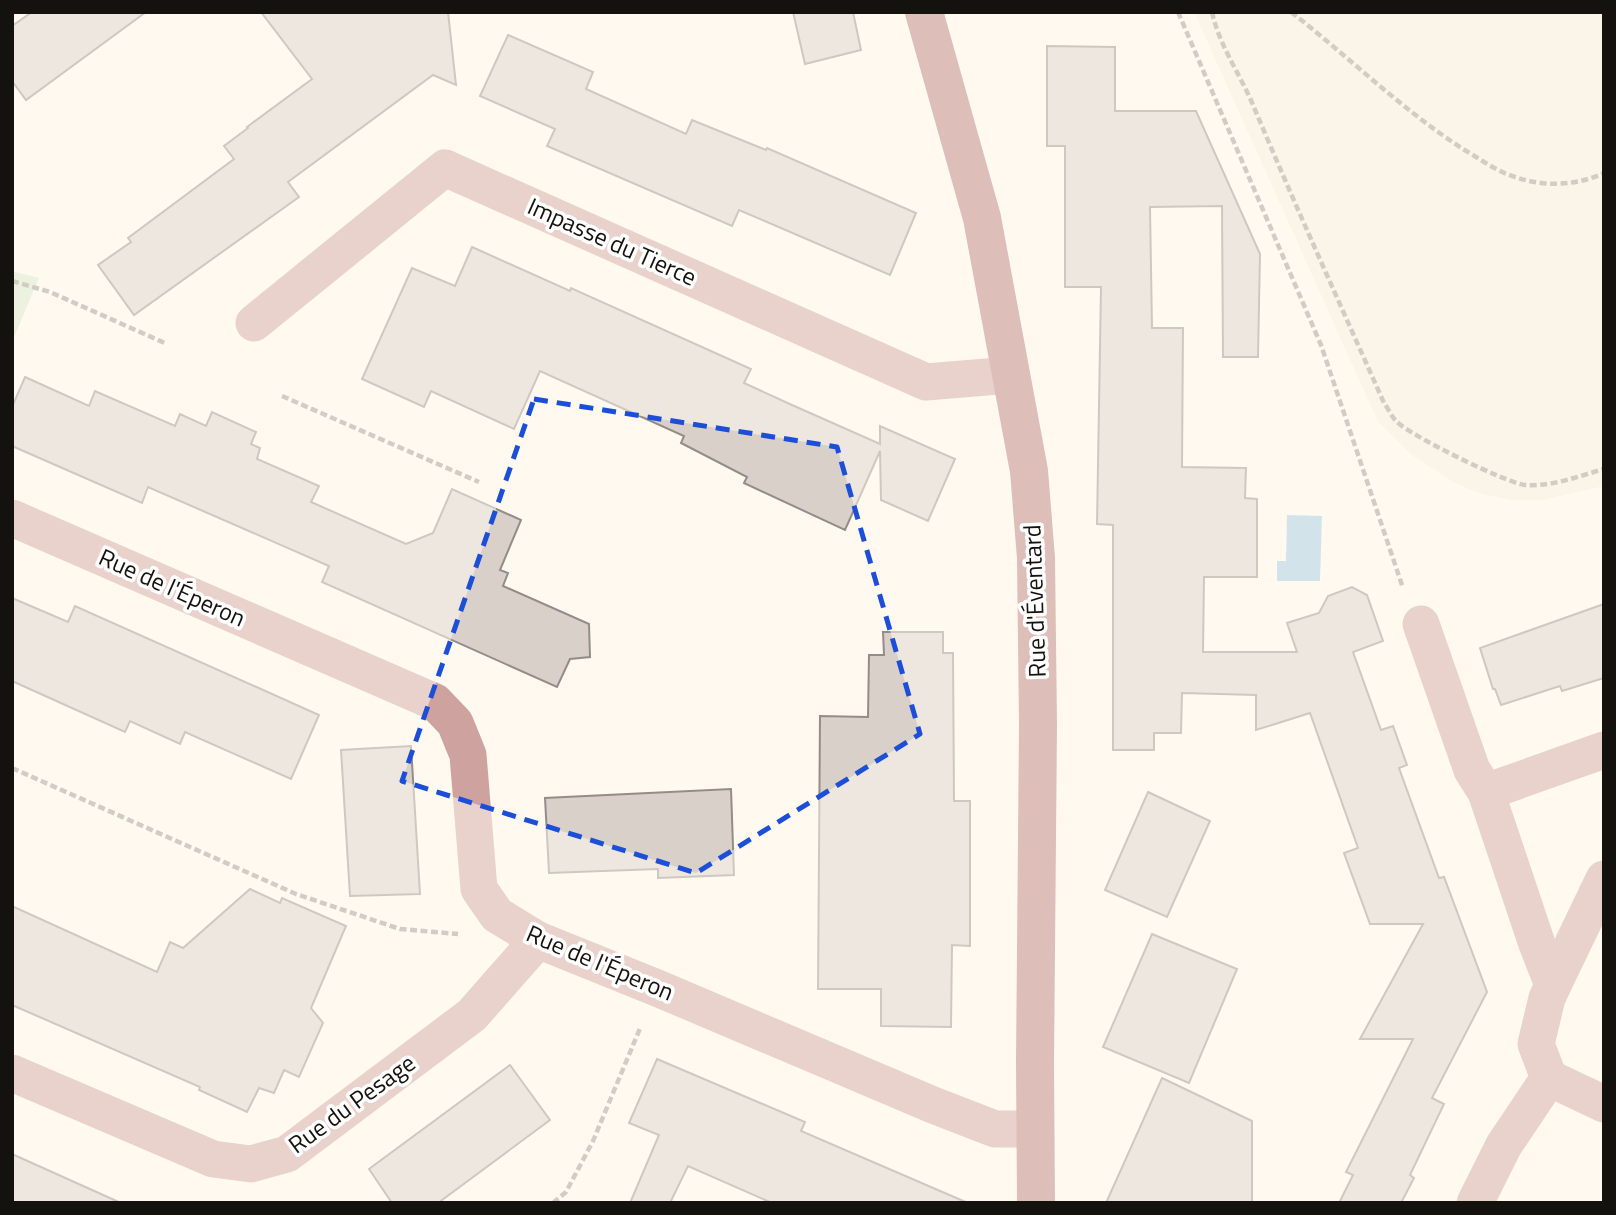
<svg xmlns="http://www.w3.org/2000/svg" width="1616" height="1215" font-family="'Titillium Web',sans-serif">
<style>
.built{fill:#f6edde}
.green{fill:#d7e9cd}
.water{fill:#9ccae2}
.building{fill:#d8d0c9;stroke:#948d87;stroke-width:2}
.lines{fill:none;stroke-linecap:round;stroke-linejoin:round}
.path{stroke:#9a968f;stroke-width:4.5;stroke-dasharray:7 3.5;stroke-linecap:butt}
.street{stroke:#cea29f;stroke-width:37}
.secondary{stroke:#b67673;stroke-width:38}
.marked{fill:none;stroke:#1d4ed8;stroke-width:5;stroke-dasharray:14 9;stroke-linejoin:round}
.labels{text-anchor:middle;stroke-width:7;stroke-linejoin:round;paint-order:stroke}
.street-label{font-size:24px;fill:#14120f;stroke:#fff}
</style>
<rect width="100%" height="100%" fill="#fff9f0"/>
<!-- built -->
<polygon class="built" points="1194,12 1604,12 1604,486 1543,500 1510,500 1482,494 1455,483 1413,456 1378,422"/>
<!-- green -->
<polygon class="green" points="12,271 39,278 12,342"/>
<!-- water -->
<polygon class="water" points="1287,515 1322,516 1320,581 1277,581 1277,561 1286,561"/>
<!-- building -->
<g class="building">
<polygon points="32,12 146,12 26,100 12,81 12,26"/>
<polygon points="261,12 448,12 456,85 433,75 288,182 299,197 134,315 98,265 131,242 128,238 234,159 224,146 248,128 247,127 312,79"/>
<polygon points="793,12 853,12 861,50 805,64"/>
<polygon points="508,35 593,72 586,89 686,134 692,120 766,150 767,148 916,213 890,275 739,210 732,226 547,146 555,129 480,96"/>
<polygon points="1047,46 1115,47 1115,111 1196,111 1260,254 1258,357 1223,357 1222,206 1150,207 1152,328 1183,328 1182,467 1246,468 1245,498 1257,499 1257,577 1204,577 1203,652 1297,652 1287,623 1319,613 1328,596 1352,587 1367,595 1383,641 1353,652 1381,730 1393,726 1407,765 1399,768 1439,878 1444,877 1487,992 1432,1098 1444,1104 1410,1175 1414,1178 1401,1203 1339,1203 1353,1175 1346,1172 1413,1039 1360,1039 1423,924 1370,924 1344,853 1358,848 1310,713 1256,730 1256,695 1182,693 1181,733 1154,733 1154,750 1113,750 1113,525 1097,524 1101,287 1065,287 1065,146 1047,146"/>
<polygon points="472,247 570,291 571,288 751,369 744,383 792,405 880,444 880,426 955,459 928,521 881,500 880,451 845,530 744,483 747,477 681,443 684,436 540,371 514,429 431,391 424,407 362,379 412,268 455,286"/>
<polygon points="25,377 89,406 95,391 175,426 180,414 206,426 212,412 256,432 251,444 260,448 257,459 319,486 311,502 406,544 433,533 452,489 521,520 500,570 508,573 503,586 589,624 590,657 570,659 557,687 322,582 329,566 148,487 142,503 12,446 12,407"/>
<polygon points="12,598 68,622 75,606 319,715 291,779 185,732 180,744 130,721 125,732 12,681"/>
<polygon points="1604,604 1604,678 1562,691 1560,686 1501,705 1495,689 1493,689 1480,648"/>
<polygon points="883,632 943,632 943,653 953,653 954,801 970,801 970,946 952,945 951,1027 881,1026 881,989 818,989 820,716 868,717 869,655 884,655"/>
<polygon points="411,746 420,894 350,896 341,750"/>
<polygon points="731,789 734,875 658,878 658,869 549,873 545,798"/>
<polygon points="1148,792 1210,821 1167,917 1105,890"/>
<polygon points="250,889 280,903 282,898 346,926 311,1008 323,1023 299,1077 284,1070 274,1093 259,1088 247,1112 199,1090 200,1087 12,1005 12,906 157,972 170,942 183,948"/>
<polygon points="1152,934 1237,969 1189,1083 1103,1047"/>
<polygon points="657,1059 805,1122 801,1131 968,1203 772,1203 688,1166 670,1203 630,1203 659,1135 629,1123"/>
<polygon points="510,1065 550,1120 438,1203 392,1203 369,1169"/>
<polygon points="1162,1078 1252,1121 1252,1203 1106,1203"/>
<polygon points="12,1154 121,1203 12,1203"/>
</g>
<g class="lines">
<!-- path -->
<g class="path">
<polyline points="1178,12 1321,345 1403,588"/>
<path d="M1212 12C1219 45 1240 74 1253 105 1295 205 1340 304 1384 403 1388 408 1391 416 1396 421 1409 435 1506 483 1525 485 1551 487 1579 476 1604 469"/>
<path d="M1291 12C1349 57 1401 109 1463 149 1480 159 1496 171 1515 177 1544 187 1576 186 1604 173"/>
<polyline points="12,281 50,292 167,344"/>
<polyline points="282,396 479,482"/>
<polyline points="12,768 296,894 400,929 458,934"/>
<polyline points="553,1203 566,1192 593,1141 641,1026"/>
</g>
<!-- street -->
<g class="street">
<polyline points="254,323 445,168 926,382 1011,375"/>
<polyline points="12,518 435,702 455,723 468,755 479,889 497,915 538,940 657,988 933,1105 995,1129 1035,1129"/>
<polyline points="1421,624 1472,770 1486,792"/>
<polyline points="1553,985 1604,879"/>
<polyline points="12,1073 213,1159 251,1164 287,1154 472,1015 538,940"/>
<polyline points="1549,1078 1536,1044 1547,998 1553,985 1537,944 1486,792 1604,750"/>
<polyline points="1549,1078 1604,1104"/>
<polyline points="1475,1203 1504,1145 1549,1078"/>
</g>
<!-- secondary -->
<polyline class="secondary" points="924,12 982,218 1029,471 1036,558 1038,725 1035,1063 1036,1203"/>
</g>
<!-- marked area -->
<path d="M0 0H1616V1215H0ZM534 399 837 447 920 734 696 873 402 781Z" fill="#fff9f0" fill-opacity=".55" fill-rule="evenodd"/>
<path class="marked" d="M534 399 837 447 920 734 696 873 402 781Z"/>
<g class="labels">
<!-- street labels -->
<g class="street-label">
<text transform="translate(612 242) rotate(24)" y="8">Impasse du Tierce</text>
<text transform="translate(172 588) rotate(24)" y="8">Rue de l'Éperon</text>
<text transform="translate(1035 601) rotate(-92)" y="8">Rue d'Éventard</text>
<text transform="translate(600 963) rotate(23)" y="8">Rue de l'Éperon</text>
<text transform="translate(352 1104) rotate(-36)" y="8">Rue du Pesage</text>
</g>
</g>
<!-- border -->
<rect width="1616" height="1215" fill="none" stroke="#14120f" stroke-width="28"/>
</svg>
